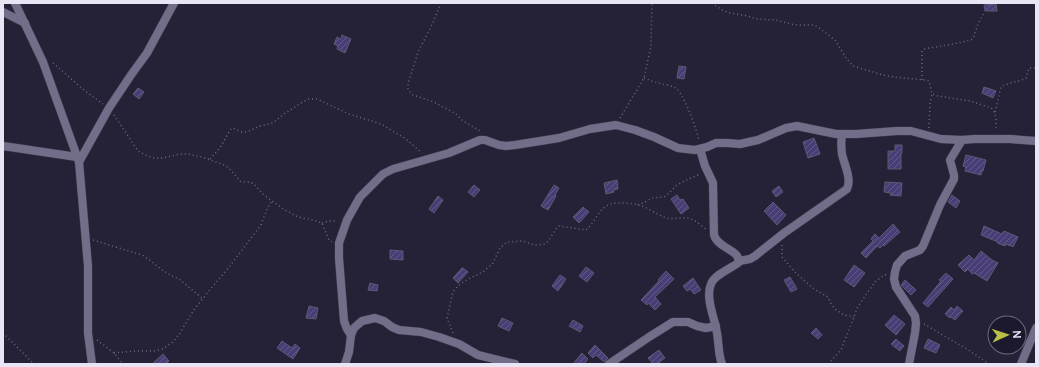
<svg xmlns="http://www.w3.org/2000/svg" width="1039" height="367" font-family="Manrope,sans-serif">
<style>
.building{fill:url(#building-hatch);stroke:#5d5973}
.lines{fill:none;stroke-linecap:round;stroke-linejoin:round}
.minor-casing{stroke:#403d52;stroke-width:9}
.path{stroke:#6d697d;stroke-width:1.5;stroke-dasharray:1 3;stroke-linecap:butt}
.minor{stroke:#726e89;stroke-width:8}
</style>
<defs>
<pattern id="building-hatch" width="6" height="6" patternUnits="userSpaceOnUse"><rect width="6" height="6" fill="#493d76"/><path d="M-1 1l2-2M0 6l6-6M5 7l2-2" fill="none" stroke="#63598a"/></pattern>
</defs>
<rect width="100%" height="100%" fill="#252137"/>
<!-- building -->
<g class="building">
<polygon points="996,4 997,11 985,11 984,5"/>
<polygon points="342,35 351,39 345,53 337,49 338,46 334,44 337,37 341,39"/>
<polygon points="679,66 686,67 684,79 677,78"/>
<polygon points="984,87 996,91 993,98 982,93"/>
<polygon points="138,88 144,92 139,99 133,94"/>
<polygon points="814,138 820,154 808,158 803,142"/>
<polygon points="895,145 902,145 902,153 901,153 901,169 888,169 888,151 895,151"/>
<polygon points="966,155 986,160 983,171 982,171 981,175 965,171 966,167 963,166"/>
<polygon points="617,180 618,189 613,190 614,192 606,194 604,183"/>
<polygon points="885,182 902,183 901,196 890,195 891,193 884,192"/>
<polygon points="474,185 480,190 474,197 468,192"/>
<polygon points="554,185 559,188 555,195 556,196 548,210 541,206"/>
<polygon points="779,186 783,192 776,197 772,191"/>
<polygon points="677,195 680,200 683,199 689,208 681,214 671,199"/>
<polygon points="952,195 960,201 956,208 948,202"/>
<polygon points="438,196 443,200 434,213 429,209"/>
<polygon points="773,202 786,215 777,225 764,211"/>
<polygon points="583,207 589,212 579,223 573,217"/>
<polygon points="893,224 900,232 884,246 883,245 880,248 877,246 866,258 861,253 873,241 871,239 875,234 879,238"/>
<polygon points="984,226 1002,234 1004,231 1018,237 1013,247 1010,245 1010,246 1006,244 1005,246 997,243 998,242 981,235"/>
<polygon points="390,250 403,251 403,260 390,259"/>
<polygon points="981,251 992,260 998,263 987,281 974,273 972,274 968,269 965,272 958,265 969,255 974,260"/>
<polygon points="854,265 865,273 854,287 844,280"/>
<polygon points="586,267 594,273 587,282 579,276"/>
<polygon points="462,268 463,268 468,272 458,283 453,278"/>
<polygon points="666,271 674,279 655,297 661,304 655,310 648,303 647,305 641,300 659,281 658,280"/>
<polygon points="946,273 953,279 928,307 923,303 941,281 939,280"/>
<polygon points="560,275 566,279 558,291 552,286"/>
<polygon points="790,277 797,289 791,292 784,280"/>
<polygon points="693,278 701,290 694,294 690,289 687,291 683,286"/>
<polygon points="905,280 916,290 911,295 901,285"/>
<polygon points="370,283 378,285 377,291 368,290"/>
<polygon points="309,306 318,308 316,319 306,318"/>
<polygon points="957,306 963,311 955,320 951,317 950,318 945,314 951,307 954,310"/>
<polygon points="894,315 905,324 896,335 885,325"/>
<polygon points="502,318 513,323 509,331 498,326"/>
<polygon points="573,320 583,326 580,332 569,326"/>
<polygon points="816,328 822,335 818,339 811,333"/>
<polygon points="896,339 904,346 900,351 891,344"/>
<polygon points="928,339 940,345 936,353 924,348"/>
<polygon points="282,341 292,348 295,344 300,348 293,359 277,348"/>
<polygon points="595,345 608,358 604,362 596,355 593,358 588,353"/>
<polygon points="659,350 665,358 657,364 653,364 648,358"/>
<polygon points="582,353 588,359 584,364 573,364"/>
<polygon points="163,354 169,361 166,364 152,364"/>
</g>
<g class="lines">
<!-- minor casing -->
<g class="minor-casing">
<g id="minor">
<polyline points="15,3 43,62 79,162 88,266 88,333 92,364"/>
<polyline points="3,12 25,23"/>
<polyline points="3,146 77,157"/>
<path d="M700 149 705 166 713 183 714 235C718 249 742 250 738 263 730 269 714 275 711 284 705 298 715 319 717 333 719 344 718 354 722 364"/>
<polyline points="79,162 109,108 131,75 147,53 174,3"/>
<path d="M739 261 750 259 755 256 784 233 847 189C852 179 844 164 842 154 841 147 841 141 842 134"/>
<polyline points="351,335 347,329 344,321 339,258 339,243 347,220 360,197 383,174 393,169 449,153 480,140 485,140 499,145 506,146 515,145 559,138 590,129 616,125 635,130 654,137 678,148 695,150 707,147 716,143 727,143 740,144 758,140 786,128 797,126 836,134 856,134 897,131 911,131 941,139 962,140 974,139 1010,139 1036,141"/>
<polyline points="345,364 349,352 351,335 354,328 362,321 375,318 384,321 392,327 399,330 421,332 439,337 459,344 478,355 515,364"/>
<polyline points="609,364 649,337 673,322 688,322 697,326 706,328 716,326"/>
<polyline points="909,364 915,333 916,323 915,316 896,287 894,279 895,272 897,265 905,256 920,250 923,246 940,205 954,179 954,175 950,160 962,140"/>
<polyline points="1021,364 1036,328"/>
</g>
</g>
<!-- path -->
<g class="path">
<polyline points="441,3 431,27 418,52 408,84 408,90 413,95 434,102 456,114 463,121 480,131"/>
<path d="M712 3 716 6 722 10 730 13 748 16 756 19 775 20 795 25H813L818 27 835 40 846 58 853 66 883 75 894 77 925 80 929 81 932 94 938 96 970 101 991 108C997 112 996 123 996 131"/>
<polyline points="53,63 85,91 103,104"/>
<path d="M644 78C649 80 654 82 659 83 664 85 672 85 677 89 685 97 697 130 699 141"/>
<path d="M922 80V51L924 49C941 46 957 44 973 39L978 24 984 13"/>
<path d="M995 112 1001 87C1009 82 1019 82 1026 78L1029 68H1036"/>
<polyline points="114,115 138,151 146,155 153,158 163,158 180,154 187,154 202,157 224,165 229,168 241,182 250,182 254,184 263,194 272,201 285,210 298,217 313,220 322,223 329,240 332,242"/>
<polyline points="620,118 644,78 651,46 652,3"/>
<polyline points="929,128 930,103 932,94"/>
<polyline points="210,159 220,148 230,130 233,128 242,132 247,132 260,126 273,123 284,114 301,103 309,99 317,99 349,114 381,124 406,139 422,153"/>
<polyline points="638,205 645,202 652,198 664,197 668,194 676,186 682,182 700,174"/>
<polyline points="322,223 328,221 337,221"/>
<path d="M93 240 142 255C151 260 158 268 167 273 171 276 175 277 179 279L203 299"/>
<polyline points="782,245 782,257 797,274 814,289 828,297 831,304 836,310 844,315 854,317"/>
<polyline points="924,324 967,349 989,364"/>
<polyline points="3,333 34,364"/>
<path d="M453 333 447 318 453 292 458 286 468 279 483 272 493 263 500 248 507 242 523 241 534 245 545 244 549 240 556 229 559 226 586 230C595 223 599 207 611 204 618 202 632 203 639 205 649 208 657 215 667 218 675 220 684 216 691 219 697 221 701 226 706 229"/>
<polyline points="97,340 114,353 123,364"/>
<polyline points="114,353 135,351 155,351 162,349 173,342 180,333 193,311 208,292 226,271 261,225 268,207 272,201"/>
<polyline points="828,364 841,350 854,317 857,308 870,289 876,281 883,276 887,274"/>
</g>
<!-- minor -->
<use href="#minor" class="minor"/>
</g>
<!-- border -->
<rect width="1039" height="367" fill="none" stroke="#e8e6f5" stroke-width="8"/>
<!-- north arrow -->
<g transform="translate(1007 335) rotate(87)"><circle r="19" fill="#1c182d" stroke="#6e6a7d"/>
<path d="M0-3L7 15L0 10L-7 15Z" fill="#bac045"/>
<text y="-6" font-size="11" font-weight="bold" text-anchor="middle" fill="#e8e6f5">N</text>
</g>
</svg>
